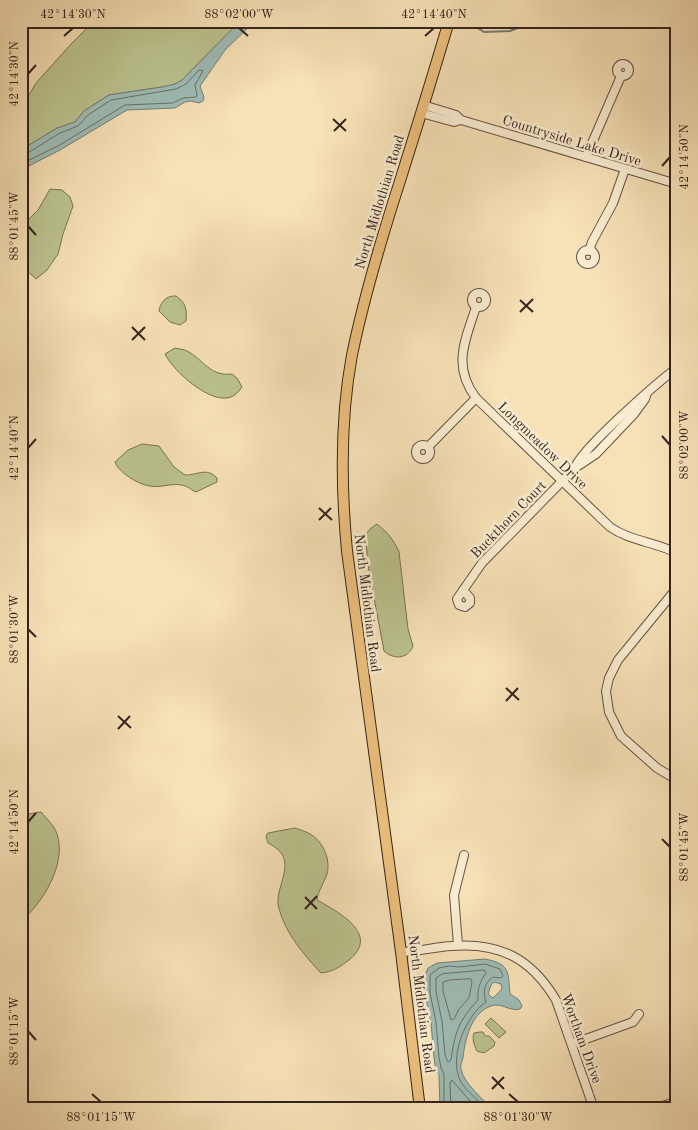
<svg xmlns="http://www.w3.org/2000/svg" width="698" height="1130" font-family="'Old Standard TT',serif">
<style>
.green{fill:#bbc38f;stroke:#787356}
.water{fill:#9ebcb5;stroke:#747f78;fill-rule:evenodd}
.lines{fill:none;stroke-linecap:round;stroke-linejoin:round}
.shore{stroke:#697069;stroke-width:1}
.stream{stroke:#747f78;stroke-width:2}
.minor-casing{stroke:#655244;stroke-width:10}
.major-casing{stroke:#34231d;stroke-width:12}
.minor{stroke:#faecd0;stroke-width:8}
.major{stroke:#ecc07c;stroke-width:10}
.ticks{fill:none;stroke:#34231d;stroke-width:2}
.labels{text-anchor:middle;stroke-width:5;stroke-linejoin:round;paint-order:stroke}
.street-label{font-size:14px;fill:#34231d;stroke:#faecd0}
.neatline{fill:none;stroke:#34231d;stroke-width:2}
.ticks-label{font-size:12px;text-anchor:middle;fill:#34231d}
</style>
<rect width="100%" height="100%" fill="#f7e1b7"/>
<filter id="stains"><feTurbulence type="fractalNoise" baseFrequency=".004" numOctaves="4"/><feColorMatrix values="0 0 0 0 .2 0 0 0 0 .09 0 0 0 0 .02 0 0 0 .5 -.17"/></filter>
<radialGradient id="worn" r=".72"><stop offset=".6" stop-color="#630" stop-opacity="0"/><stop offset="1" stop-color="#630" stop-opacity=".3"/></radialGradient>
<!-- green -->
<g class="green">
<polygon points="94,21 240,21 182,80 175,84 162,87 109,95 84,111 75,122 57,128 21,150 21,109 36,83 71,44"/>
<polygon points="50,189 62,190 70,197 73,206 63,234 58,254 47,270 36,279 22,266 21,232 25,223 38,210"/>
<path d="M176 296C186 303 187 309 186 321L180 325 170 322 159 311C160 303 166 295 176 296Z"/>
<path d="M175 348C178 349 184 349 187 351 203 359 210 377 232 374L237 378 242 387C239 391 236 395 231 397 211 405 173 371 165 354Z"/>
<path d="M142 444 159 446 174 467 185 475C198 475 207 467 217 478V482L196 492C191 490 188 486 182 485 171 483 161 488 150 486 139 485 118 472 115 462L128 450Z"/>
<path d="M377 524C387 532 394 540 399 552L408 629 413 646C408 659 394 660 384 651L369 571 365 535 371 528Z"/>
<path d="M41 812C47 819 54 825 57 834 67 863 43 903 21 921V819L28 814Z"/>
<path d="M295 828C300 830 305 831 310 834 323 841 331 860 327 874 324 883 318 891 317 900 338 912 381 934 349 960 340 967 332 972 321 973 304 955 286 934 279 909 272 886 303 860 268 843L266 836 268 833Z"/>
<polygon points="491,1018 506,1032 499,1038 485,1024"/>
<path d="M480 1032H483L485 1036H489L495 1042 494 1046 484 1053 477 1051C474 1045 472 1039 474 1033Z"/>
</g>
<!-- water -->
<g class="water">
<polygon points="240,21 255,21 225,50 200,86 204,97 203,101 199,103 191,101 185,102 175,108 127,110 60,150 21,170 21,150 57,128 75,122 84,111 109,95 162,87 175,84 182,80"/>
<path d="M485 959C510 964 508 971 510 994L519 1000 522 1006 520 1009C509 1012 502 1002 491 1006 471 1013 465 1039 463 1058 462 1061 460 1066 461 1069 464 1084 482 1097 491 1109H440L439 1074 436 1071 434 1057 431 1023 425 994 424 982 426 973 428 968 437 963ZM494 982 501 984 502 989 493 998 488 994 491 985Z"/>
</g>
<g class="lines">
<!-- shore -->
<g class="shore">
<polyline points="21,154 26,154 60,133 78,126 88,115 111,100 176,89 186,84 199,70 203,71 195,85 197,95 196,97 183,98 173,103 125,105 58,146 21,164"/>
<path d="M473 971 484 970 486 973C480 981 477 990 478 1000 458 1021 455 1033 451 1060L448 1062 445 1055 442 1021 436 992V978L442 974Z"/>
<polygon points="471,979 472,982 469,998 459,1009 454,1019 451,1020 443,991 443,982 450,980"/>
<path d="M444 1109V1074L441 1068 439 1057 436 1022 430 993V975L439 968 449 966 459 967 485 964 500 969 503 976 501 978 493 977C483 984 483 993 486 1002 465 1016 448 1059 461 1082 467 1092 478 1099 485 1109"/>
<polyline points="451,1109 450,1083 452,1080 477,1109"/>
</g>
<!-- stream -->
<g class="stream">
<polyline points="454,21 476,27 484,32 510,31 520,27 526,21"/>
<polyline points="669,21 677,32"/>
</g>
<!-- minor casing -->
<g class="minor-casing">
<g id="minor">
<circle cx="623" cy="70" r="6"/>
<polyline points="423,105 456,115 461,120 677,184"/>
<polyline points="421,113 454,122 461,120"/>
<polyline points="586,157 621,76"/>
<circle cx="588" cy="257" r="7"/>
<polyline points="589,251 592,242 613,203 625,169"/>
<circle cx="479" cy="300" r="7"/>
<path d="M476 307C465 341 452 366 476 398L610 527C630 541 655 542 677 553"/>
<circle cx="423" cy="452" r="7"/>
<polyline points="428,447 476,398"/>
<path d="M575 468C579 451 659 381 677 368"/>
<polyline points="677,588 618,660 609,678 606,691 609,712 621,736 657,768 677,780"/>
<polyline points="463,590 470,598 470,603 465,607 459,605 457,599 482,563 575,468 596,454 634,414 645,399 646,396"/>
<polyline points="458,945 454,895 464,855"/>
<path d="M401 952C418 952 434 947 451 946 499 942 531 958 556 1000L594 1109"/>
<polyline points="572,1044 633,1022 639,1014"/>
<polyline points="652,1109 669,1104 677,1105"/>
</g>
</g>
<!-- major casing -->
<g class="major-casing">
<path id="major" d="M420 1109 401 952 347 551C341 487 340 419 352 355 364 297 381 240 399 184 416 130 433 75 449 21"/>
</g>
<!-- minor -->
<use href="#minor" class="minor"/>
<!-- major -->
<use href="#major" class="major"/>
</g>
<!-- ticks -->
<path class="ticks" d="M239 28 248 36M64 36 73 28M425 36 434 28M28 74 36 65M333 119 346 131M334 131 346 119M662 166 670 157M28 226 36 235M520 300 533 312M520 312 533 299M132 327 145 340M132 340 145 327M662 436 670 445M28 448 36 439M319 508 332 520M319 520 331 508M28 629 36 637M506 688 519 700M506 701 518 688M118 716 131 728M118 729 130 716M28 822 36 813M662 839 670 847M305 897 317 909M305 909 317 896M28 1031 36 1040M492 1077 504 1089M492 1089 504 1077M92 1094 101 1102M509 1094 518 1102"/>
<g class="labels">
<!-- street labels -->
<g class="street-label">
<text transform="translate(572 140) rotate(17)" y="5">Countryside Lake Drive</text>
<text transform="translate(379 202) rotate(-73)" y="5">North Midlothian Road</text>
<text transform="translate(543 445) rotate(44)" y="5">Longmeadow Drive</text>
<text transform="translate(508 519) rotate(-46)" y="5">Buckthorn Court</text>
<text transform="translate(368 603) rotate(83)" y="5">North Midlothian Road</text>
<text transform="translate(422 1004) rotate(83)" y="5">North Midlothian Road</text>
<text transform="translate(582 1038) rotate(70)" y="5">Wortham Drive</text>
</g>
</g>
<!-- margin -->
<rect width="698" height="1130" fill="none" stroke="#f7e1b7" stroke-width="55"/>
<rect x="28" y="28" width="642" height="1074" class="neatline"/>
<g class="ticks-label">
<text x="73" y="18">42°14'30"N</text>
<text x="239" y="18">88°02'00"W</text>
<text x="434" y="18">42°14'40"N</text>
<text transform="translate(14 74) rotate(-90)" y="4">42°14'30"N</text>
<text transform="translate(684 157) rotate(-90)" y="4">42°14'50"N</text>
<text transform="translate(14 226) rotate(-90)" y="4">88°01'45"W</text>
<text transform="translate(684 445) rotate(-90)" y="4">88°02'00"W</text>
<text transform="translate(14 448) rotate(-90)" y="4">42°14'40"N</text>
<text transform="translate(14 629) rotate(-90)" y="4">88°01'30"W</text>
<text transform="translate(14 822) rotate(-90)" y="4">42°14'50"N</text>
<text transform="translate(684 847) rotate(-90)" y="4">88°01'45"W</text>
<text transform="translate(14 1031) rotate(-90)" y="4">88°01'15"W</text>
<text x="101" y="1121">88°01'15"W</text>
<text x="518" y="1121">88°01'30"W</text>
</g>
<rect width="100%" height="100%" filter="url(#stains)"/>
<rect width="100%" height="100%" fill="url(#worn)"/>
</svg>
